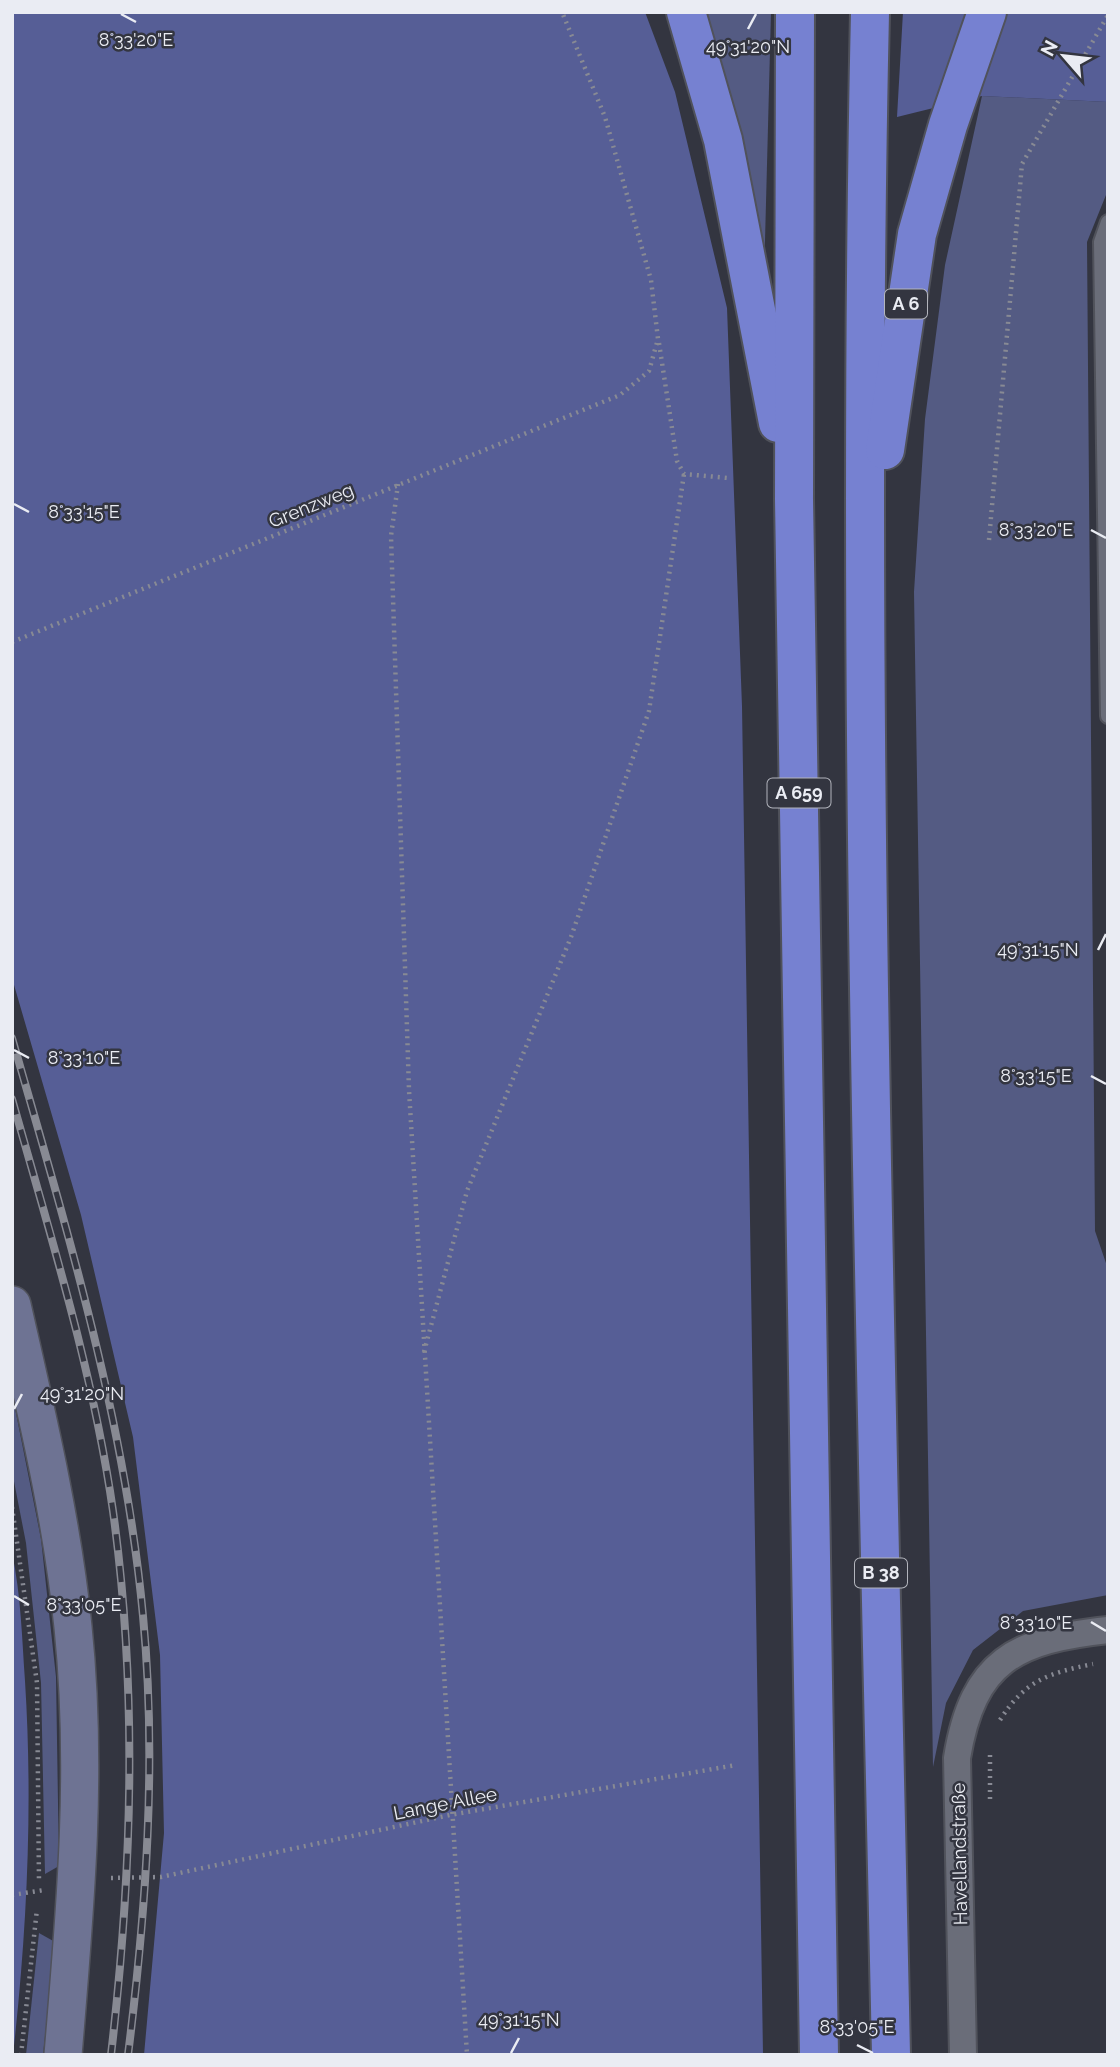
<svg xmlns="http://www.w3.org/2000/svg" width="1120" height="2067" font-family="Raleway,sans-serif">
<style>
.green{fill:#545b83}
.forest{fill:#565e96}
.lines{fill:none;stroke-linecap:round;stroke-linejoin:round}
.lane-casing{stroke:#50525b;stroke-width:18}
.street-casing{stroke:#50525b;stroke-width:30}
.secondary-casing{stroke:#50525b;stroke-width:40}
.highway-casing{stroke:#50525b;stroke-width:42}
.path{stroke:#888a94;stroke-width:4.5;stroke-dasharray:2 5;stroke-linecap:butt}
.lane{stroke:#6a6d79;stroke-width:14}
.street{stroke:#6a6d79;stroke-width:26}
.secondary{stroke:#6e7393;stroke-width:37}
.highway{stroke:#7681d1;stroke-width:38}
.rail-casing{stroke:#888a93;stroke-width:8}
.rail{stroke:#333540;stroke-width:5;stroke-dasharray:16;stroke-linecap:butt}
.ticks{fill:none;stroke:#eaecf3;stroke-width:2.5}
.labels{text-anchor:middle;stroke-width:5;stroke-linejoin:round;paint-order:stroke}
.shield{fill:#333540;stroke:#b3b5bd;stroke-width:2}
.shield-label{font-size:18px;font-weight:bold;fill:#eaecf3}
.street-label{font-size:19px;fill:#eaecf3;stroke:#333540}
.ticks-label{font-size:18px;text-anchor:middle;fill:#eaecf3;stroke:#333540;stroke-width:5;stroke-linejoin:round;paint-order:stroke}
</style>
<rect width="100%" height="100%" fill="#333540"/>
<!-- green -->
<g class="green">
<polygon points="695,12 771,12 764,279"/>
<polygon points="982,96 1108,102 1108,190 1087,242 1095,1231 1108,1269 1108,1595 1023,1611 973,1650 946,1703 933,1767 914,592 925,419 945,265"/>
<polygon points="12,1393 41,1539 56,1677 59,1866 45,1874 41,1683 26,1543 12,1471"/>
<polygon points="39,1933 55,1942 43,2055 26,2055"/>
</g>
<!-- forest -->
<g class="forest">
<polygon points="12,12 645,12 675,92 727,308 742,706 763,2055 144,2055 164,1833 160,1655 133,1437 81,1215 12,978"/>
<polygon points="903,12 1108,12 1108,102 982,96 897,117"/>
<path d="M12 1553C21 1595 22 1638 25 1681 33 1806 27 1930 13 2055Z"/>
</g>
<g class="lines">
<!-- lane casing -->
<g class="lane-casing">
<polyline id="lane" points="1108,222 1101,242 1108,716"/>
</g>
<!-- street casing -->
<g class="street-casing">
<path id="street" d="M963 2055 957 1758C973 1660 1016 1640 1108 1630"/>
</g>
<!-- secondary casing -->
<g class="secondary-casing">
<path id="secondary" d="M12 1305C36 1411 62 1518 73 1627 88 1770 75 1913 63 2055"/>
</g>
<!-- highway casing -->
<g class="highway-casing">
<g id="highway">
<polyline points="686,12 723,140 778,423"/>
<polyline points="795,12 794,499 819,2055"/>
<path d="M870 12C855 693 877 1374 891 2055"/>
<polyline points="885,450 917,234 948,125 987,12"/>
</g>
</g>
<!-- path -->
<g class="path">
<polyline points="659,343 677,461 684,474 728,478"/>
<polyline points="398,484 391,536 409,1090 467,2055"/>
<polyline points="989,540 1022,164 1108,15"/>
<polyline points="12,642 620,395 649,371 658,339 651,280 605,117 562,12"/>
<polyline points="424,1352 467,1191 571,937 649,711 684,474"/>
<polyline points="12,1507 37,1683 39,1882"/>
<path d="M1000 1720C1025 1680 1049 1673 1093 1664"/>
<polyline points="990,1755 990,1802"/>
<polyline points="111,1878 161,1877 450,1815 736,1765"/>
<polyline points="12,1895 44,1890"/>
<polyline points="21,2055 37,1909"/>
</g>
<!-- lane -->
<use href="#lane" class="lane"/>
<!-- street -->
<use href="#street" class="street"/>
<!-- secondary -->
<use href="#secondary" class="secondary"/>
<!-- highway -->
<use href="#highway" class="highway"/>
<!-- rail casing -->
<g class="rail-casing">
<g id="rail">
<path d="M12 1038C66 1227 125 1419 143 1616 157 1761 146 1911 128 2055"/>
<path d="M12 1099C50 1234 93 1371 113 1511 138 1692 132 1874 111 2055"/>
</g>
</g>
<!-- rail -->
<use href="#rail" class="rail"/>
</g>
<!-- ticks -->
<path class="ticks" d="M121 14 136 22M748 29 756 14M14 504 29 512M1091 530 1106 538M1098 950 1106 934M14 1050 29 1058M1091 1076 1106 1084M14 1409 22 1394M14 1596 29 1605M1091 1622 1106 1631M857 2045 873 2053M511 2053 519 2038"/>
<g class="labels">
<!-- shield labels -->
<g class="shield">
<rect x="885" y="289.5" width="42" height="29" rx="5"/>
<rect x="767.5" y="778.5" width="63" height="29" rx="5"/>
<rect x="855" y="1558.5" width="52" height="29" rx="5"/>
</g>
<g class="shield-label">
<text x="906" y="310">A 6</text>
<text x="799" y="799">A 659</text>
<text x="881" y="1579">B 38</text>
</g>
<!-- street labels -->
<g class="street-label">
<text transform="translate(311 505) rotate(-22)" y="7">Grenzweg</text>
<text transform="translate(445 1803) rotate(-11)" y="7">Lange Allee</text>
<text transform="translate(959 1854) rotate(-91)" y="7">Havellandstraße</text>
</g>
</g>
<g class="ticks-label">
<text x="136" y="46">8°33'20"E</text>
<text x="748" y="53">49°31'20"N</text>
<text x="84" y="518">8°33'15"E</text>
<text x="1036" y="536">8°33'20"E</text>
<text x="1038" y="956">49°31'15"N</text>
<text x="84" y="1064">8°33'10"E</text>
<text x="1036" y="1082">8°33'15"E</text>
<text x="82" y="1400">49°31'20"N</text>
<text x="84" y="1611">8°33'05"E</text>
<text x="1036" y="1629">8°33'10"E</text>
<text x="519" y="2026">49°31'15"N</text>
<text x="857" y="2033">8°33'05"E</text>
</g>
<!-- border -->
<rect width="1120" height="2067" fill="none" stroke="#eaecf3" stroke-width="28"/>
<!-- north arrow -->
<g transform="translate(1064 56) rotate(298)" stroke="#333540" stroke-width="5" paint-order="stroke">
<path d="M0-5L12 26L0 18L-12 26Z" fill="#eaecf3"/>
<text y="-10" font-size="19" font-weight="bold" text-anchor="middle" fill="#eaecf3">N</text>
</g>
</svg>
